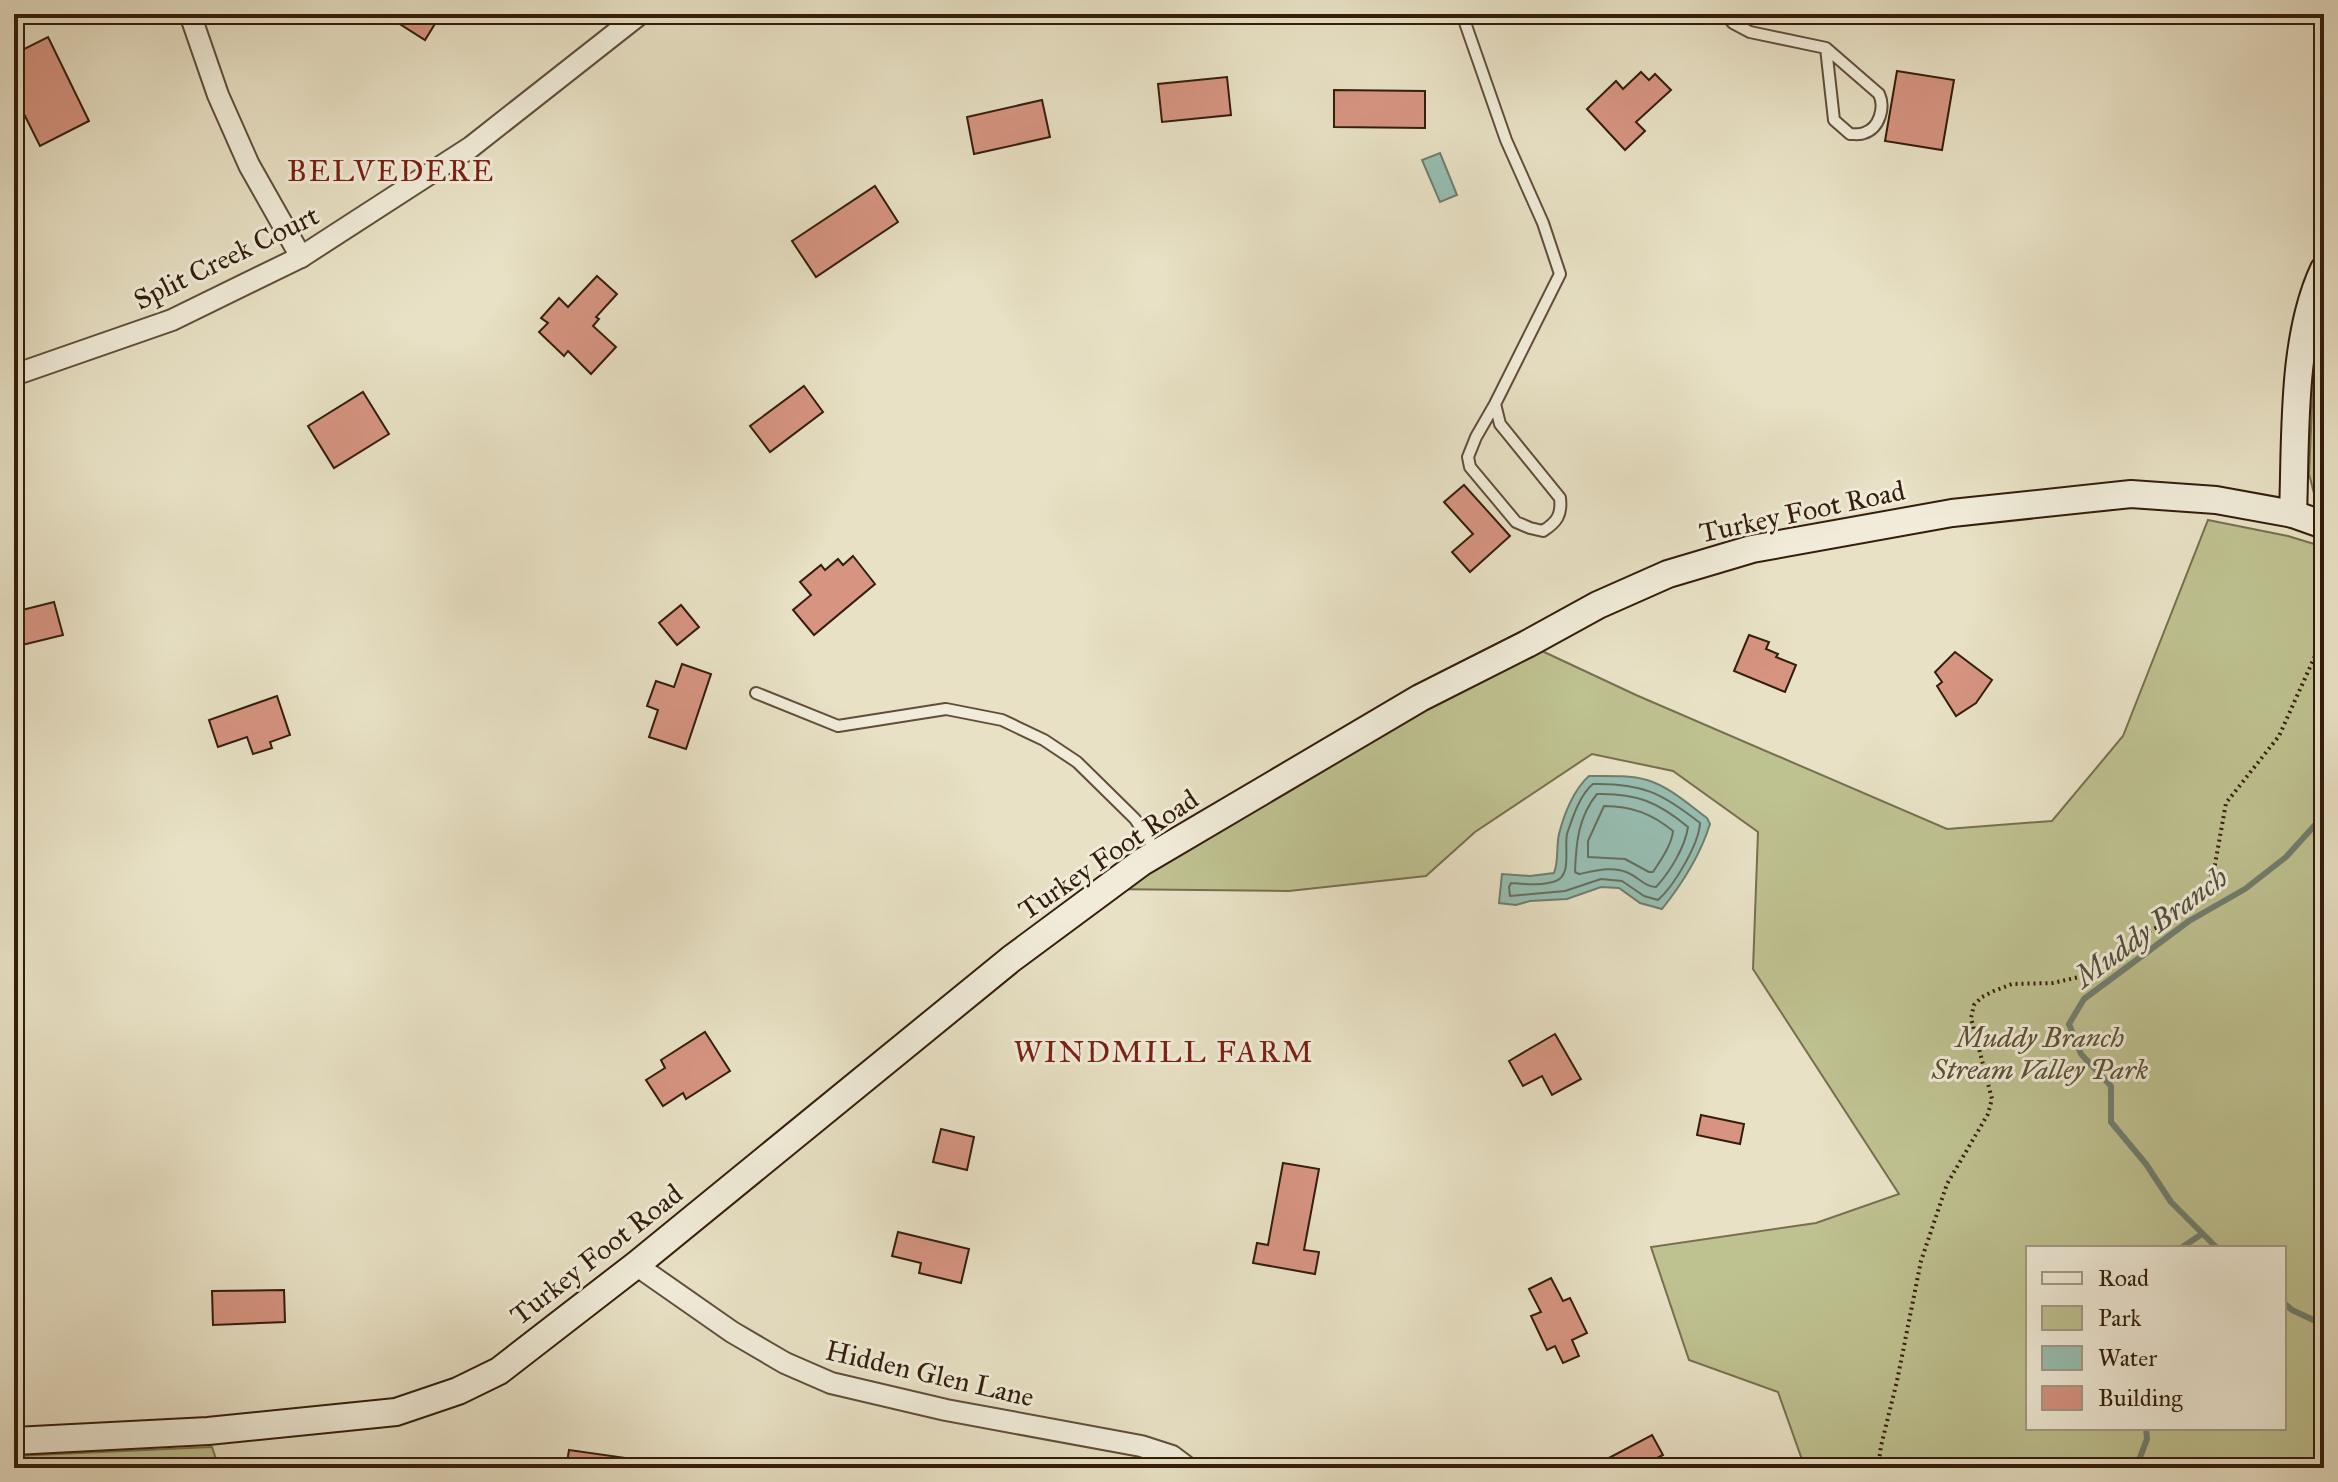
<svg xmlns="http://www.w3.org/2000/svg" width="2338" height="1482" font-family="'IM FELL Great Primer',serif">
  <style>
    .green { fill: #bec190; stroke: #786f4e; stroke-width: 2; fill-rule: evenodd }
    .water { fill: #97beb2; stroke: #6f7e6f; stroke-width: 2 }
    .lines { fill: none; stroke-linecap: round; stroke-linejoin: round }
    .shore { stroke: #656e5e; stroke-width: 2 }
    .stream { stroke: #6f7e6f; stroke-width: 6 }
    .building { fill: #d69481; stroke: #331d0b; stroke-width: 2 }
    .lane-casing { stroke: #604e3a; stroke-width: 14 }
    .street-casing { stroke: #604e3a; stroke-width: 24 }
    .secondary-casing { stroke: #331d0b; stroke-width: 30 }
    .path { stroke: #331d0b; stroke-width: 4; stroke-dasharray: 2 4; stroke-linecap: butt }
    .lane { stroke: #f0ecd9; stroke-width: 10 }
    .street { stroke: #f0ecd9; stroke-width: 20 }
    .secondary { stroke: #f0ecd9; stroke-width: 26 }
    .labels { text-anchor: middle; stroke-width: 6; stroke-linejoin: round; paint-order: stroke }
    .street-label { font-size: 28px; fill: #331d0b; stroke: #f0ecd9 }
    .park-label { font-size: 28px; font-style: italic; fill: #5d4e33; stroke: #f0ecd9 }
    .neighbourhood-label { font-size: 30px; letter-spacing: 2px; fill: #7a1f14; stroke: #f0ecd9 }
    .water-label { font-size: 30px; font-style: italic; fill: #514d3d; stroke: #f0ecd9 }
  </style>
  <rect width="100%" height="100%" fill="#e8e1c5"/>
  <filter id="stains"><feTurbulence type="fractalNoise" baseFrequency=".0025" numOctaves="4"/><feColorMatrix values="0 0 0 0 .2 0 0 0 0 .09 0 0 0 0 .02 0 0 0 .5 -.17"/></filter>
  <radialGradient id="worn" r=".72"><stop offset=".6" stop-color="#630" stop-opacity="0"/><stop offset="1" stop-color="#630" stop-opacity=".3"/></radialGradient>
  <g class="green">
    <path d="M2324 325V508L2317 505 2309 474 2314 361Z"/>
    <path d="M2208 520 2288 536 2324 547V1468H1805L1778 1392 1689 1360 1651 1247 1816 1223 1899 1194 1753 969 1758 832 1673 771 1592 754 1475 832 1426 876 1289 891 1103 889 1527 644 1636 695 1947 829 2052 821 2123 736ZM2028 1248H2284V1428H2028Z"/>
    <path d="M212 1447 219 1468H14V1456Z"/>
  </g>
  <g class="water">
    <path d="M1440 153 1457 195 1440 202 1422 160Z"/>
    <path d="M1589 776C1608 776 1629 775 1647 780 1670 787 1688 804 1707 818L1710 824C1700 856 1682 884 1662 909L1640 903 1619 888 1601 887 1567 899 1530 901 1516 905 1499 903 1502 874 1530 876 1554 873C1559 860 1556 847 1559 834 1564 814 1574 789 1589 776Z"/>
  </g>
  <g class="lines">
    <g class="shore">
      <path d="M1593 784C1642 783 1662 793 1700 823 1699 844 1674 886 1658 900L1644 896 1622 881 1601 879 1565 891 1510 896 1509 887 1511 883C1525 884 1542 886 1556 881 1572 875 1564 847 1567 834 1572 819 1580 794 1593 784Z"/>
      <path d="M1597 794C1636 793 1658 802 1688 827 1685 847 1670 872 1656 887 1644 887 1638 876 1626 872 1612 866 1594 871 1579 874L1575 872C1576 844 1578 817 1597 794Z"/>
      <path d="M1604 806C1632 806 1652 814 1673 831 1672 844 1661 860 1653 872H1649L1625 859 1588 857V841Z"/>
    </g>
    <g class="stream">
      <path d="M2181 1248 2202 1234"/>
      <path d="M2217 1248 2171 1202 2146 1164 2111 1122V1086L2081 1054 2069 1024 2084 999 2189 921 2245 889 2286 857 2315 825 2324 811"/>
      <path d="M2284 1303 2292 1310 2324 1325"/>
      <path d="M2136 1468 2147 1439 2146 1428"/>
    </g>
  </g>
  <g class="building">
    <path d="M384 14H441L425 40Z"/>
    <path d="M48 37 89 121 40 146 14 94V54Z"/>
    <path d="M1897 71 1954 80 1942 150 1885 141Z"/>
    <path d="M1641 72 1649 80 1655 74 1671 90 1636 122 1645 131 1625 150 1587 109 1616 81 1623 89Z"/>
    <path d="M1227 77 1231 115 1162 122 1158 84Z"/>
    <path d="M1334 90 1425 91V128L1334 127Z"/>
    <path d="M1042 100 1050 137 974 154 967 117Z"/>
    <path d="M875 186 898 222 816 277 792 241Z"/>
    <path d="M597 276 617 294 596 317 599 319 593 326 616 347 591 374 568 351 564 356 539 332 548 323 541 318 559 298 568 307Z"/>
    <path d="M804 386 823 412 770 452 750 426Z"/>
    <path d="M363 392 389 434 334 468 308 426Z"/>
    <path d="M1464 485 1510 536 1470 572 1452 552 1473 534 1444 502Z"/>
    <path d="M853 556 875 584 814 635 793 610 811 595 800 582 821 565 825 570 838 559 843 565Z"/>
    <path d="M54 602 63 635 14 647V612Z"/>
    <path d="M681 605 699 627 677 645 659 623Z"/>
    <path d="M1749 635 1769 642 1766 649 1778 654 1776 657 1796 665 1785 692 1734 671Z"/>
    <path d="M1955 652 1992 680 1976 703 1956 716 1937 686 1942 682 1935 672Z"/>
    <path d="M682 664 711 674 686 749 649 737 658 710 647 706 656 681 674 687Z"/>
    <path d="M277 696 290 735 270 742 272 748 253 754 247 737 218 747 209 720Z"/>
    <path d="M705 1032 730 1071 686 1099 683 1093 663 1106 646 1080 665 1068 661 1060Z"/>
    <path d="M1555 1034 1581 1079 1552 1095 1542 1076 1523 1086 1509 1061Z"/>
    <path d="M1701 1115 1744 1124 1740 1144 1697 1135Z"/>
    <path d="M941 1129 974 1137 967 1170 933 1162Z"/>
    <path d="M1283 1163 1319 1169 1304 1250 1319 1252 1315 1274 1253 1263 1257 1243 1268 1245Z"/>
    <path d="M898 1232 969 1249 961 1283 919 1273 921 1263 892 1256Z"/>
    <path d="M1551 1278 1563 1301 1570 1298 1587 1333 1572 1340 1579 1356 1563 1363 1555 1346 1547 1350 1531 1316 1541 1312 1529 1289Z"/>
    <path d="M284 1290 285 1322 213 1325 212 1291Z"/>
    <path d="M1652 1435 1663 1455 1655 1459 1660 1468H1590Z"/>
    <path d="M569 1450 626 1458 625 1468H566Z"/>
  </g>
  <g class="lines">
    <g class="lane-casing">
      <g id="lane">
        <path d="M1462 14 1506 140 1543 223 1560 274 1495 404 1476 437 1468 457 1470 467 1516 522 1530 528 1543 531C1557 522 1562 515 1560 498L1500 424 1495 404"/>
        <path d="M1725 14 1733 23 1750 32 1826 48 1879 94C1885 107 1880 128 1864 133 1860 135 1855 134 1850 134L1834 120 1826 48"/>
        <path d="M756 693 838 726 946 709 1002 720 1044 740 1077 762 1135 819 1156 851"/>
      </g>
    </g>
    <g class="street-casing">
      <g id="street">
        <path d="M190 14 218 95 249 165 301 257"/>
        <path d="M14 375 172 320 301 257 471 147 640 14"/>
        <path d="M636 1265 732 1332 785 1363 831 1383 946 1410 1141 1446 1172 1456 1188 1468"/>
      </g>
    </g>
    <g class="secondary-casing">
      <g id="secondary">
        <path d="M2293 514C2296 438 2291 339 2324 269"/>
        <path d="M14 1441 208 1431 396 1412 458 1391 499 1371 636 1265 1011 959 1142 862 1420 698 1527 644 1598 605 1668 574 1752 549 1952 513 2131 494 2216 500 2293 514 2324 525"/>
      </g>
    </g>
    <g class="path">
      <path d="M2324 423V450"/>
      <path d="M1878 1468 1881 1446 1897 1381 1921 1261 1947 1184 1988 1114 1992 1099 1971 1018 1974 1005 1982 997 1994 991 2012 984 2053 983 2079 977 2114 964 2143 934 2170 921 2204 888 2214 870 2226 803 2279 736 2315 656 2324 616"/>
    </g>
    <use href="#lane" class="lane"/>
    <use href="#street" class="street"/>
    <use href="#secondary" class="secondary"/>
  </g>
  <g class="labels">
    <g class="street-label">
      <text transform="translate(226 257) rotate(-26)" y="10">Split Creek Court</text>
      <text transform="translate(1802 511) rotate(-12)" y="10">Turkey Foot Road</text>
      <text transform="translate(1108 854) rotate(-34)" y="10">Turkey Foot Road</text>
      <text transform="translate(596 1254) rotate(-38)" y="10">Turkey Foot Road</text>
      <text transform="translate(930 1373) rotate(13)" y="10">Hidden Glen Lane</text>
    </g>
    <g class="park-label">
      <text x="2040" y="1047">Muddy Branch<tspan x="2040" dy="32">Stream Valley Park</tspan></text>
    </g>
    <g class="neighbourhood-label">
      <text x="391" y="181">BELVEDERE</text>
      <text x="1164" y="1062">WINDMILL FARM</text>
    </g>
    <g class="water-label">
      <text transform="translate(2151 927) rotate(-36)" y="10">Muddy Branch</text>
    </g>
  </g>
  <rect width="2338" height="1482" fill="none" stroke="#e8e1c5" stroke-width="48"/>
  <rect x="16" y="16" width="2306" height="1450" fill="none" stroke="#331d0b" stroke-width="4"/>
  <rect x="24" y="24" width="2290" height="1434" fill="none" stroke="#331d0b" stroke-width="2"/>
  <rect x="2026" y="1246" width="260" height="184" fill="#f0ecd9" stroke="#a49987" stroke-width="2"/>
  <rect x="2042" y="1272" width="40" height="12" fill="#f0ecd9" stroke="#a49987" stroke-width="2"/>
  <text x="2098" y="1286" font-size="24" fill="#331d0b">Road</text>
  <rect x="2042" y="1306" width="40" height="24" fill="#bec190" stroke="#a49987" stroke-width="2"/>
  <text x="2098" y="1326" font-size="24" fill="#331d0b">Park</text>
  <rect x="2042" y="1346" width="40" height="24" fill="#97beb2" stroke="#a49987" stroke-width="2"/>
  <text x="2098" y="1366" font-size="24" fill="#331d0b">Water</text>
  <rect x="2042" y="1386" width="40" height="24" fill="#d69481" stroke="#a49987" stroke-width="2"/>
  <text x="2098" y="1406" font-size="24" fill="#331d0b">Building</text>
  <rect width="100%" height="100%" filter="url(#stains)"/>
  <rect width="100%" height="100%" fill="url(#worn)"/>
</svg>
